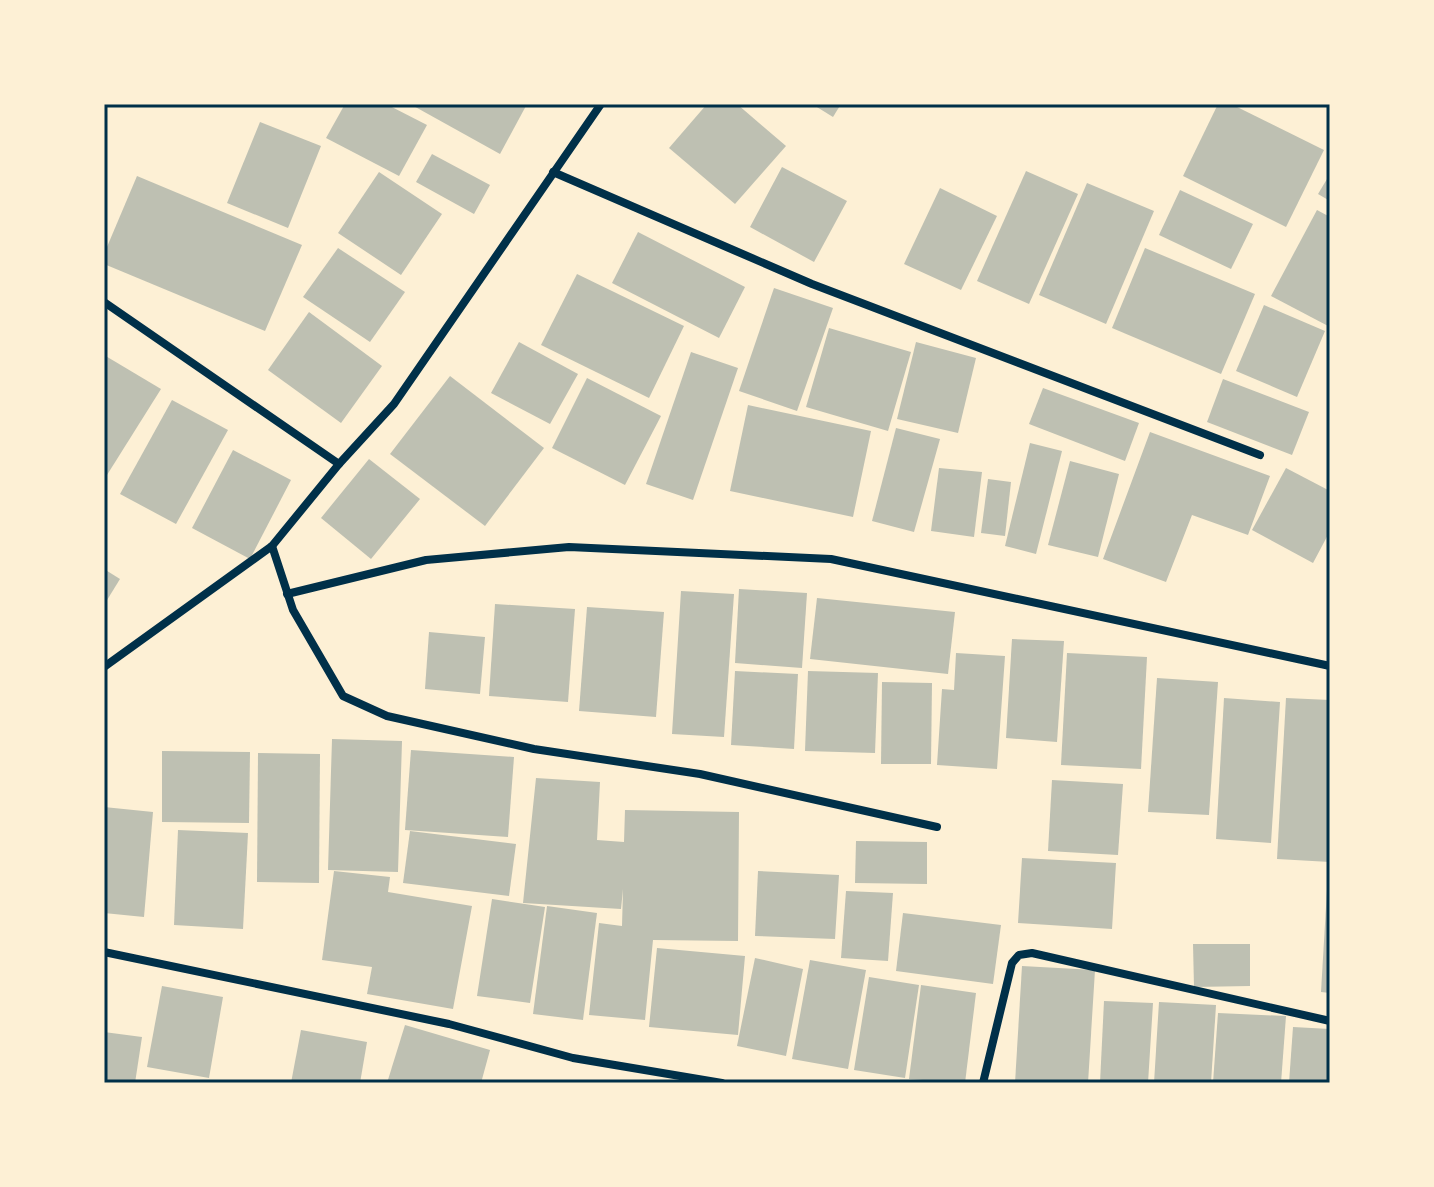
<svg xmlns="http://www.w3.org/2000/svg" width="1434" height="1187" font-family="Figtree,sans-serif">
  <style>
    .building { fill: #bec0b2 }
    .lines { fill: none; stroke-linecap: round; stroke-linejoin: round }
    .minor { stroke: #003049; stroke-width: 8 }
    .neatline { fill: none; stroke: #003049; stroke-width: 3 }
  </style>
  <rect width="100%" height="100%" fill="#fdf0d5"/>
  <g class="building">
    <path d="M345 104H386L427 125 399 176 326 138Z"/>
    <path d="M410 104H527L500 154Z"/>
    <path d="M707 104H737L786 146 735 204 669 148Z"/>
    <path d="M812 104H841L833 117Z"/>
    <path d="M1218 104H1231L1324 150 1286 227 1183 176Z"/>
    <path d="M260 122 321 146 288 228 227 203Z"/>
    <path d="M432 154 490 185 474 214 416 182Z"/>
    <path d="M782 167 847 201 814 262 750 227Z"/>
    <path d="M1026 171 1078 194 1029 304 977 281Z"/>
    <path d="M379 172 442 214 401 275 338 233Z"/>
    <path d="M1330 174V201L1318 194Z"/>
    <path d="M137 176 302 245 265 331 104 264V254Z"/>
    <path d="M1087 183 1154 211 1106 324 1039 295Z"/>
    <path d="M940 188 997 216 961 290 904 264Z"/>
    <path d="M1180 190 1253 224 1231 269 1159 235Z"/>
    <path d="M1317 210 1330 217V327L1271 296Z"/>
    <path d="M638 232 745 287 719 338 612 283Z"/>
    <path d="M338 248 405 292 370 342 303 297Z"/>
    <path d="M1145 248 1255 294 1221 374 1112 328Z"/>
    <path d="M577 274 684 326 649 398 541 345Z"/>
    <path d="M774 288 833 308 797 411 739 391Z"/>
    <path d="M1264 305 1325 331 1297 397 1236 371Z"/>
    <path d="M309 312 382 366 341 423 268 370Z"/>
    <path d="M829 328 911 352 888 431 806 407Z"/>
    <path d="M519 342 578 374 550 424 491 393Z"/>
    <path d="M916 342 976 358 958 433 897 419Z"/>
    <path d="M691 352 738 368 693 500 646 484Z"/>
    <path d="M104 355 161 389 107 475 104 473Z"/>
    <path d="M450 376 544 448 485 526 390 454Z"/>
    <path d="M587 378 661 416 625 485 552 448Z"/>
    <path d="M1223 379 1309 412 1292 455 1207 422Z"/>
    <path d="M1043 388 1139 423 1125 461 1029 424Z"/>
    <path d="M172 400 228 430 176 524 120 494Z"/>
    <path d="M748 405 871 431 853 517 730 491Z"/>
    <path d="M896 428 940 439 914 532 872 521Z"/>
    <path d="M1150 432 1270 476 1248 535 1192 515 1166 582 1103 559Z"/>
    <path d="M1030 443 1062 451 1036 554 1005 546Z"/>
    <path d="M233 450 291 480 250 559 192 528Z"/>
    <path d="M369 459 420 499 371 559 321 518Z"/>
    <path d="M1070 461 1119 474 1098 557 1048 545Z"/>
    <path d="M939 468 982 472 974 537 931 531Z"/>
    <path d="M1286 468 1330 491V531L1313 563 1252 530Z"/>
    <path d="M988 479 1011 482 1005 536 981 533Z"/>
    <path d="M104 569 120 579 104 605Z"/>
    <path d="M739 589 807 593 802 668 735 663Z"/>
    <path d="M681 591 734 594 724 737 672 734Z"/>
    <path d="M817 598 955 612 948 674 810 659Z"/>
    <path d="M495 604 575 609 568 702 489 696Z"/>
    <path d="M587 607 664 612 656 717 579 711Z"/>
    <path d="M429 632 485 637 480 694 425 689Z"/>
    <path d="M1012 639 1064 641 1057 742 1006 738Z"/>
    <path d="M956 653 1005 656 997 769 937 765 942 689 954 690Z"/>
    <path d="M1067 653 1147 657 1141 769 1061 765Z"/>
    <path d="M735 671 798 674 794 749 731 745Z"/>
    <path d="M808 671 878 673 875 753 805 751Z"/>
    <path d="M1157 678 1218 682 1209 815 1148 812Z"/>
    <path d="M882 682 932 683 931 764H881Z"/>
    <path d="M1224 698 1280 702 1271 843 1216 839Z"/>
    <path d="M1286 698 1330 700V862L1277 859Z"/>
    <path d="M332 739 402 741 398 872 328 870Z"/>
    <path d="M411 750 514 757 508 837 405 830Z"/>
    <path d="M162 751 250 752 249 823 162 822Z"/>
    <path d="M258 753 320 754 319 883 257 882Z"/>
    <path d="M536 778 600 782 597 840 624 842 625 810 739 812 738 941 653 940 645 1020 589 1015 599 923 622 926 623 889 621 909 523 903Z"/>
    <path d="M1052 780 1123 784 1118 855 1048 851Z"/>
    <path d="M104 807 153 812 144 917 104 913Z"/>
    <path d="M178 830 248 833 243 929 174 925Z"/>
    <path d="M410 831 516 844 509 896 403 883Z"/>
    <path d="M856 841 927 842V884L855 883Z"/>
    <path d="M1022 858 1116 863 1112 929 1018 923Z"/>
    <path d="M334 871 390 877 388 892 472 906 453 1009 367 994 372 967 322 960Z"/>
    <path d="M758 871 839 875 835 939 755 936Z"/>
    <path d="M1327 890H1330V993L1321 992Z"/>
    <path d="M846 891 893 893 888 961 841 958Z"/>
    <path d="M492 899 545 907 530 1003 477 996Z"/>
    <path d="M547 906 597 913 583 1020 533 1014Z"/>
    <path d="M903 913 1001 925 993 984 896 971Z"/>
    <path d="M1193 944H1250V986L1194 987Z"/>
    <path d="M657 948 745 956 738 1035 649 1027Z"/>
    <path d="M755 958 803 969 786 1056 737 1046Z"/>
    <path d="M810 960 866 970 848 1069 792 1059Z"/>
    <path d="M1022 966 1095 970 1088 1083H1015Z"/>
    <path d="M869 977 919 985 905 1078 854 1070Z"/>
    <path d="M921 985 976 993 965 1083 909 1079Z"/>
    <path d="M162 986 223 997 209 1078 147 1067Z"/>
    <path d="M1104 1001 1153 1003 1148 1083H1100Z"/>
    <path d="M1159 1002 1216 1005 1211 1083H1154Z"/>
    <path d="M1218 1013 1286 1016 1281 1083H1213Z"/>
    <path d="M405 1025 490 1050 481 1083H387Z"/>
    <path d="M1293 1027 1330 1029V1083H1289Z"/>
    <path d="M301 1030 367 1042 360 1083H291Z"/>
    <path d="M104 1032 142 1037 135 1083H104Z"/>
  </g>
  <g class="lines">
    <g class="minor">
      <path d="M553 172 812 284 1260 455"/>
      <path d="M104 302 339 464"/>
      <path d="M272 546 293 610 343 696 387 716 534 749 700 774 937 827"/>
      <path d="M287 594 426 560 569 547 831 559 1330 666"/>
      <path d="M104 667 272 546 339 464 394 404 601 104"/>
      <path d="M104 952 449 1024 573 1058 722 1083"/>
      <path d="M983 1083 1012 963 1019 955 1032 953 1330 1021"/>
    </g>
  </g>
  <rect width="1434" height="1187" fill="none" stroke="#fdf0d5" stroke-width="212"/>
  <rect x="106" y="106" width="1222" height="975" class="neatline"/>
</svg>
